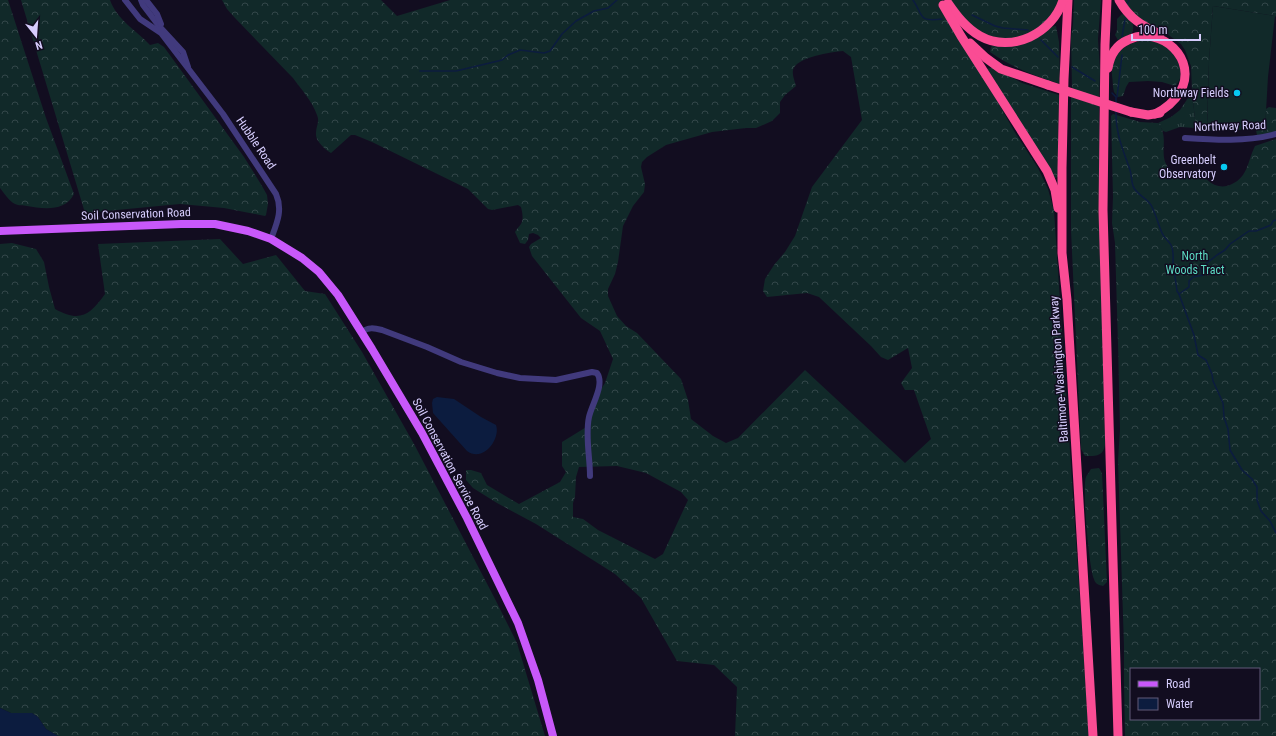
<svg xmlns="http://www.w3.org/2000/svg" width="1276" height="736" font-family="'Roboto Condensed',sans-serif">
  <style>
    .grass { fill: url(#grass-tufts) }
    .forest { fill: url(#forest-crowns); fill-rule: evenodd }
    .pitch { fill: #112929 }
    .water { fill: #0c1c3f }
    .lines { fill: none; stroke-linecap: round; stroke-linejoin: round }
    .stream { stroke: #0c1c3f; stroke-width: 1.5 }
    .minor { stroke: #413a7d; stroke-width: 6 }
    .major { stroke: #c858fa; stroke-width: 8 }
    .highway { stroke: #fa4c94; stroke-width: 9 }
    .highway-bridge { stroke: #fa4c94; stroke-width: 9 }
    .poi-dot { fill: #07c9f0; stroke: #120d20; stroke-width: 1.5 }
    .labels { text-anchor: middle; stroke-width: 3; stroke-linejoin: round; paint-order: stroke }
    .poi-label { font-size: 12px; fill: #d6cdfd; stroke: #120d20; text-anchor: end }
    .street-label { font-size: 12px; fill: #d6cdfd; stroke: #120d20 }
    .park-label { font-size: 12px; fill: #5cdbc3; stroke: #120d20 }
  </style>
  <defs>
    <pattern id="grass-tufts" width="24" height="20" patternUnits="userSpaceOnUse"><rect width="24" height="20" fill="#112929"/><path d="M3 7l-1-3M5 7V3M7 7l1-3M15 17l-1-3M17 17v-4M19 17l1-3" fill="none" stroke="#334749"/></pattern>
    <pattern id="forest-crowns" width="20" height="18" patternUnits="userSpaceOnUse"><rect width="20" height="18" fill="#112929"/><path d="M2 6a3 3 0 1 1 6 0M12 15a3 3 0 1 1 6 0" fill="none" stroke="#334749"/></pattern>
  </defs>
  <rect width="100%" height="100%" fill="#120d20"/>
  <path class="grass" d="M1192 92 1196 128 1180 127 1166 132 1163 131 1158 123 1171 117 1180 110Z"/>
  <g class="forest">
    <path d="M0 0H8L46 118 74 194C65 212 43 209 27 206 23 205 19 206 15 204 9 201 4 193 0 188Z"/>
    <path d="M21 0H110C117 20 136 30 150 45L158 43 164 47 244 157 262 186 267 195 268 204 266 215 265 216 224 208 180 204 85 213Z"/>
    <path d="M222 0H381L397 16 450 0H941L1014 131 1038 168 1048 189 1054 211 1089 736H735L737 687 714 665 677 661 641 598 615 574 536 524 497 503 473 488 466 480V470H471L481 473 487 485 519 504 560 482 566 472 562 466V442L588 426 595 398 605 383 613 359 600 331 581 318 532 256 529 247 531 244 541 238 538 235 533 233 529 234 528 240 525 244 520 243 515 232C517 228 519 227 521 224 524 219 522 211 521 207L518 205 492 210 488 209 468 189 372 142 355 135H351L331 153C325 149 315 141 316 133 316 126 320 122 317 115 312 101 301 89 293 78L235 18 227 9ZM843 51 851 57 862 120 812 187 795 236 785 252 774 265 765 279 763 291 767 297 807 293 819 297 871 346 881 357 888 360 908 348 912 368 901 383 905 390H914L931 439 905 463 805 370 738 438 726 443 713 436 691 419 688 400 681 379 637 333 626 326 617 316 608 296V289L615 274 618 262 623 226 633 206 644 192 645 184 641 167 642 162 647 157 666 145 712 132 746 128H756L772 121 780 113V102L785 95 796 86C795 82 792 75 793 70 796 57 832 52 843 51ZM617 466 646 473 681 492 688 500 663 554 655 559 598 530 583 519 573 517V503L575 497 576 477 579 467Z"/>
    <path d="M947 0H1063L1045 28 1056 26 1059 42 1060 84C1035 76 1011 67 990 52L991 47 997 42 985 39Z"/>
    <path d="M1074 0H1101L1098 39 1100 71 1099 97 1072 89 1071 38 1073 24Z"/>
    <path d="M1123 0H1276V17L1275 16 1213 6 1209 61 1207 126 1201 128H1196L1192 92 1191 66 1185 50 1181 44 1170 36 1156 27 1139 19Z"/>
    <path d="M1122 14C1130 18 1137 25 1131 34L1118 40 1115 35 1117 30V19Z"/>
    <path d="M1143 40C1147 40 1152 39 1156 41 1171 46 1191 72 1175 86L1162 82 1148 81 1129 82 1126 87 1123 96 1118 97 1114 92 1113 87C1113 80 1111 72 1112 65 1114 50 1131 43 1143 40Z"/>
    <path d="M990 68H994L1022 83 1059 95 1058 177 1055 178 1053 176 986 69Z"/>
    <path d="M1071 97 1099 106 1105 445C1103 457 1095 456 1085 456L1081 449 1071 230Z"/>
    <path d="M1269 107 1276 108V132L1257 135 1256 130 1265 129 1266 109Z"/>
    <path d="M1113 114 1140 122 1158 123C1170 137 1158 154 1168 167 1175 176 1186 172 1196 174 1204 175 1208 182 1215 185 1220 187 1227 187 1232 184 1248 177 1248 160 1255 146L1276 139V736H1125L1124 681V646L1118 461 1120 429 1118 344 1115 243 1112 223 1113 197 1111 116ZM1131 669H1259V719H1131Z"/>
    <path d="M220 239 243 264 276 255 305 291 325 294 362 352 414 444 494 597 517 643 545 736H58L46 729 38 717 32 713H11L0 708V244L12 243 36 249 44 262 49 287 55 309C80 323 90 315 105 294L98 244Z"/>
    <path d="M1099 468 1102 473 1107 582 1103 586C1099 585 1095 584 1094 579 1089 569 1082 487 1086 477 1087 475 1089 472 1091 469Z"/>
  </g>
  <path class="pitch" d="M1213 6 1275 16 1268 77 1265 129 1207 131 1209 61Z"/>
  <g class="water">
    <path d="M437 397 454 399 481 417 496 425C501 439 483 463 467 451L433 413 432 403 433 399Z"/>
    <path d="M0 708 11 713H32L38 717 46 729 58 736H0Z"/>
  </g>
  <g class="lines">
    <g class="stream">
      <path d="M913 0C924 16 917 22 942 19"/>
      <path d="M1127 4 1129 0"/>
      <path d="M972 15 995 26 1003 28 1028 30"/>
      <path d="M1122 37 1125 19"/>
      <path d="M1041 40 1058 57"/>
      <path d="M1072 67 1095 81"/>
      <path d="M420 71H456L498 61 502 60 508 55 520 50 544 53 550 51 562 34 576 21 594 11 608 8 617 0"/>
      <path d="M1112 93 1116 97V103"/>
      <path d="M1117 97 1122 55"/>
      <path d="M1116 111C1115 132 1123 150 1130 170 1132 176 1131 183 1134 188 1138 195 1146 198 1151 205 1156 214 1158 224 1162 233 1164 238 1169 241 1171 245 1174 251 1173 257 1173 263 1174 272 1176 282 1177 291L1179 294 1194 335 1198 355 1206 360 1212 374 1213 381 1223 403 1224 417 1228 429 1230 450 1242 470 1252 479 1257 487V500L1261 511 1270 521 1276 533"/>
      <path d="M1179 294 1189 287V281L1193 277 1203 275 1201 269 1202 267 1217 255 1225 250 1230 244 1249 231H1256L1271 225 1273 221 1276 220"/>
    </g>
    <g class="minor">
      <path d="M125 0 140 19 161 33 223 114 276 194C283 210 277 223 271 239"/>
      <path d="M141 0 143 5 159 26 183 52 188 67"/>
      <path d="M146 0 157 14 161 24"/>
      <path d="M1185 138C1215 140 1247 142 1276 134"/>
      <path d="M362 332C368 327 374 328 382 330L427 347 461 362 497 373 520 378 556 380 592 372 597 373C605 384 592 404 589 417 585 435 590 457 590 476"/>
    </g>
    <path class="major" d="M0 231 181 224H215L248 231 271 239 302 258 319 272 338 295 372 349 422 433 467 518 518 623 538 680 553 736"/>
    <g class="highway">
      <path d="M1068 0 1064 79 1062 168V253L1067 300 1093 736"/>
      <path d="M1107 0 1105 45 1103 210 1118 736"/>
      <path d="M1119 0C1129 18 1142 26 1160 34"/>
      <path d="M948 3C957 16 966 28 980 36 1012 54 1053 33 1063 0"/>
      <path d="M943 5 961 36 1047 171 1055 190 1058 208"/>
      <path d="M970 43 986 58 1001 69 1048 85"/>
      <path d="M1108 68C1110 56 1116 45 1128 40 1161 24 1199 60 1180 92 1174 102 1165 109 1155 114"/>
      <path d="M1131 112 1148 115 1160 113"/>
    </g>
    <path class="highway-bridge" d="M1048 85 1131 112"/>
  </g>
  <g class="poi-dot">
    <circle cx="1237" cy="93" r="4"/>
    <circle cx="1224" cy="167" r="4"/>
  </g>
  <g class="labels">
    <g class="poi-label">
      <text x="1229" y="97">Northway Fields</text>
      <text x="1216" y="164">Greenbelt<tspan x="1216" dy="14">Observatory</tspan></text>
    </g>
    <g class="street-label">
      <text transform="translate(1230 126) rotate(-2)" y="4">Northway Road</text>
      <text transform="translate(256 143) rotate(56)" y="4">Hubble Road</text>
      <text transform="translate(136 214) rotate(-2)" y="4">Soil Conservation Road</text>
      <text transform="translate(1059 369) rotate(-94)" y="4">Baltimore-Washington Parkway</text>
      <text transform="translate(450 464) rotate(62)" y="4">Soil Conservation Service Road</text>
    </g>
    <g class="park-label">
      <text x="1195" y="260">North<tspan x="1195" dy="14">Woods Tract</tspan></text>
    </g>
  </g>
  <rect x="1130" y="668" width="130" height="52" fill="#120d20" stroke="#605a78"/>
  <rect x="1138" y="681" width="20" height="6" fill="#c858fa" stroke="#605a78"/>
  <text x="1166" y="688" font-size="12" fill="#d6cdfd">Road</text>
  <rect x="1138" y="698" width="20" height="12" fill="#0c1c3f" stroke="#605a78"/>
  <text x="1166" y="708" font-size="12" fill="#d6cdfd">Water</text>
  <g transform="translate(36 36) rotate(163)" stroke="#120d20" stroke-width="3" paint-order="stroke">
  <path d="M0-3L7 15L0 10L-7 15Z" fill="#d6cdfd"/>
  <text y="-6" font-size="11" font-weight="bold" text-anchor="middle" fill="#d6cdfd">N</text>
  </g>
  <path d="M1132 34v6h68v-6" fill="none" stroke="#d6cdfd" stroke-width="2"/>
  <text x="1138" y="34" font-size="12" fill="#d6cdfd" stroke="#120d20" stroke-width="3" paint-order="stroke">100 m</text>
</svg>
